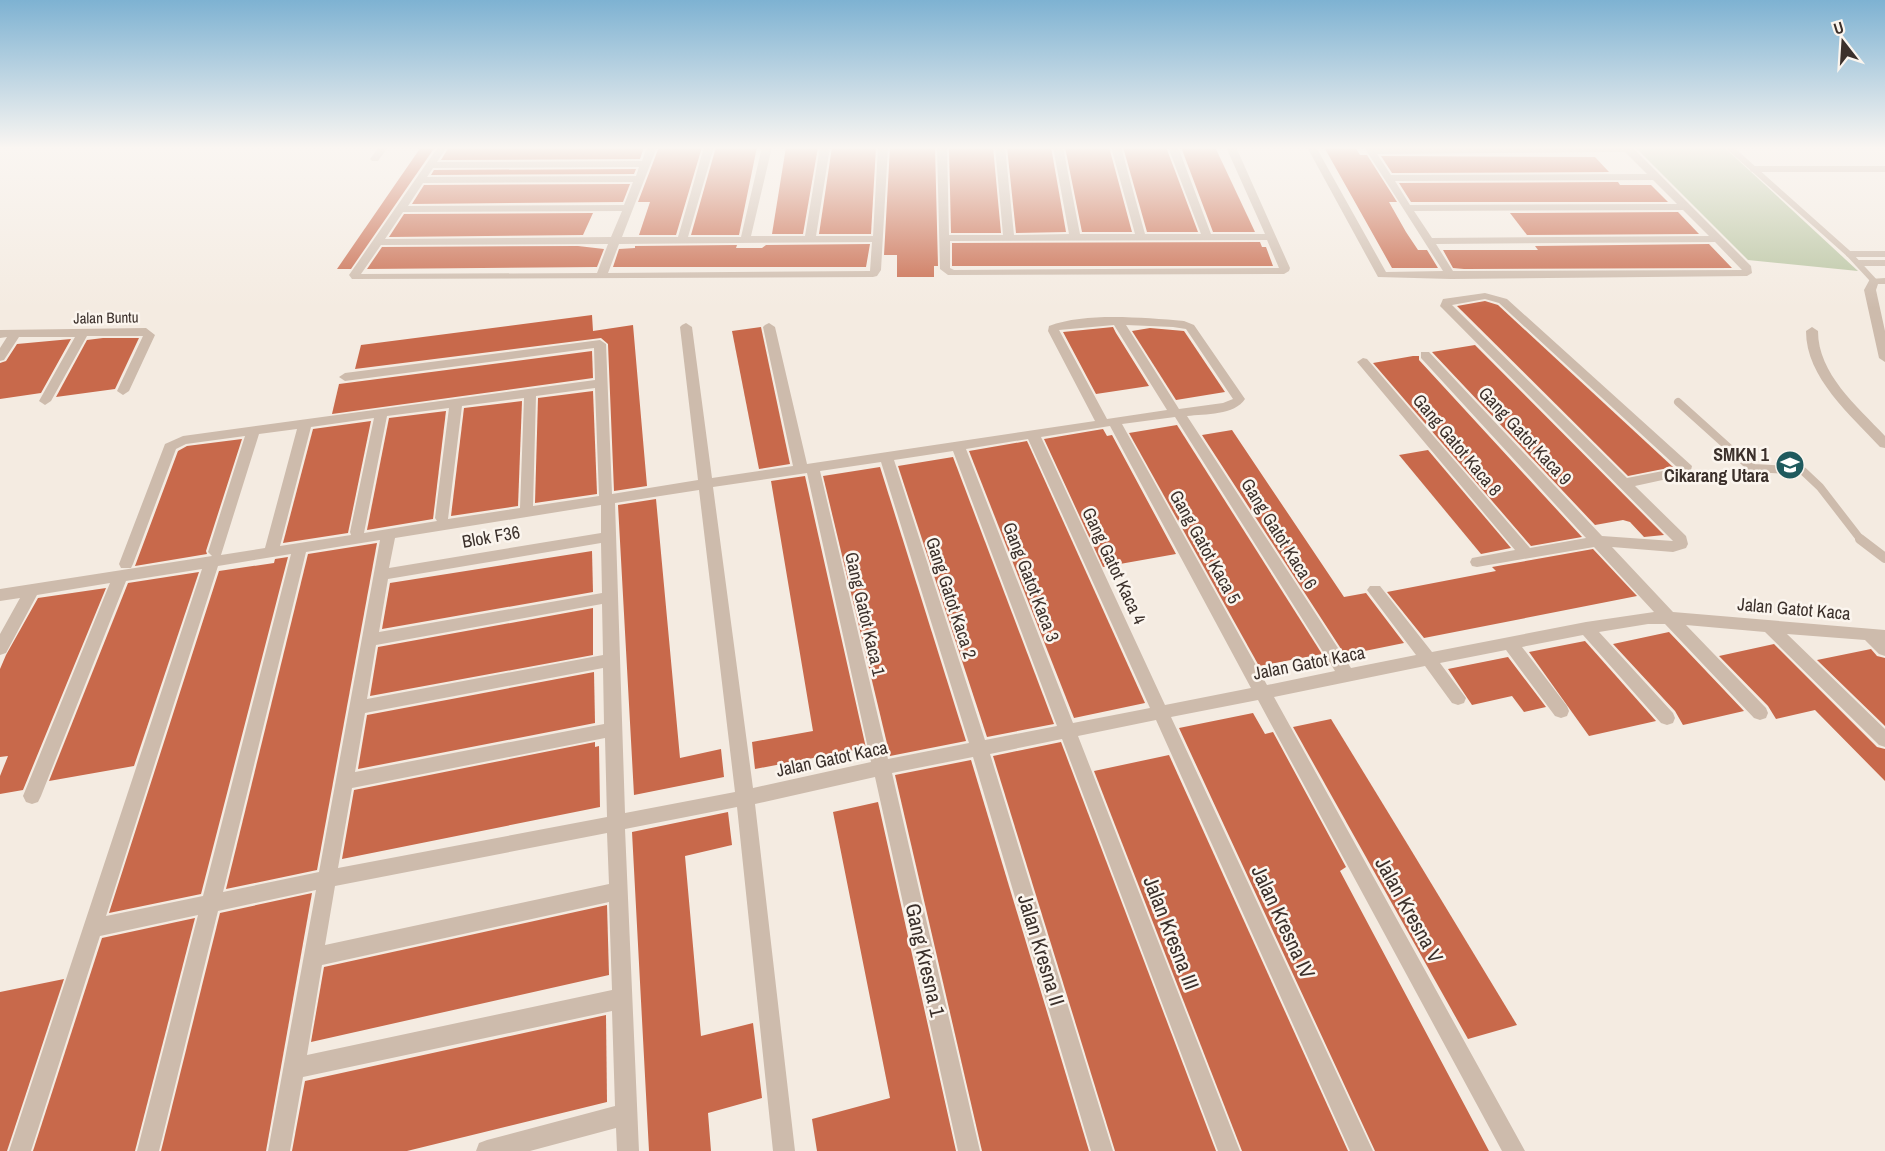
<svg xmlns="http://www.w3.org/2000/svg" width="1885" height="1151" font-family="'Archivo Narrow',sans-serif">
  <style>
    .green { fill: #b8c4a0 }
    .building { fill: #c8694b }
    .lines { fill: none; stroke-linecap: round; stroke-linejoin: round }
    .lane-far2 { stroke: #cdbbac; stroke-width: 6 }
    .lane-far1 { stroke: #cdbbac; stroke-width: 8 }
    .lane { stroke: #cdbbac; stroke-width: 10 }
    .street { fill: #cdbbac; fill-rule: evenodd }
    .labels { text-anchor: middle; stroke-width: 5; stroke-linejoin: round; paint-order: stroke }
    .far-street-label { font-size: 15px; fill: #3b302b; stroke: #fbf5ee }
    .street-label { font-size: 18px; fill: #3b302b; stroke: #fbf5ee }
    .poi-label { font-size: 18px; font-weight: bold; fill: #3b302b; stroke: #fbf5ee; text-anchor: end }
    .near-street-label { font-size: 21px; fill: #3b302b; stroke: #fbf5ee }
  </style>
  <rect width="100%" height="100%" fill="#f4ebe1"/>
  <path class="green" d="M1635 147H1724L1858 271 1748 260Z"/>
  <g class="building">
    <path d="M421 147H435L351 269H337Z"/>
    <path d="M449 147H644L640 159 441 160Z"/>
    <path d="M659 147H702L676 235H639L650 202H638Z"/>
    <path d="M716 147H757L739 235H691Z"/>
    <path d="M786 147H818L803 234H772Z"/>
    <path d="M832 147H876L871 234H819Z"/>
    <path d="M890 147H935L938 266H934V277H897V255H884Z"/>
    <path d="M949 147H993L1001 233H951Z"/>
    <path d="M1007 147H1051L1066 232 1016 233Z"/>
    <path d="M1065 147H1109L1132 232H1082Z"/>
    <path d="M1123 147H1166L1198 232H1147Z"/>
    <path d="M1181 147H1215L1255 232H1213Z"/>
    <path d="M1324 147H1355L1360 155H1367L1397 202H1389L1406 232 1418 250H1427L1438 268H1392Z"/>
    <path d="M1381 156 1595 157 1609 172 1392 173Z"/>
    <path d="M636 169 634 174 431 175 434 170Z"/>
    <path d="M1618 182 1620 185H1651L1668 202H1411L1399 183Z"/>
    <path d="M630 184 623 202 412 204 424 185Z"/>
    <path d="M1678 212 1699 234 1527 235 1510 213Z"/>
    <path d="M593 213 583 235 389 237 404 214Z"/>
    <path d="M1260 242 1262 247H1266L1273 266H952V243Z"/>
    <path d="M870 244 866 267H613L619 249 635 248V246L737 245 736 248H762L766 245Z"/>
    <path d="M1709 244 1732 268 1464 269 1453 268 1443 250H1538L1535 246Z"/>
    <path d="M578 246 604 249 597 267 367 269 382 247Z"/>
    <path d="M1485 301 1498 305 1673 467 1628 476 1457 306Z"/>
    <path d="M592 315 593 331 633 325 647 486 614 491 608 344 601 338 355 369 361 345Z"/>
    <path d="M761 327 790 464 759 469 732 331Z"/>
    <path d="M1113 327 1116 333 1149 386 1096 394 1063 332Z"/>
    <path d="M1150 328 1184 331 1225 392 1176 400 1132 331Z"/>
    <path d="M103 338H139L115 389 56 397 87 340Z"/>
    <path d="M71 339 41 393 0 399V363L6 361 17 344Z"/>
    <path d="M1475 345 1664 535 1644 537 1630 522 1623 520 1595 525 1432 352Z"/>
    <path d="M592 351 593 378 332 414 339 384Z"/>
    <path d="M1413 356H1419V360L1582 537 1531 546 1373 363Z"/>
    <path d="M593 391 597 494 535 503 538 398Z"/>
    <path d="M522 401 518 506 451 516 464 408Z"/>
    <path d="M446 411 433 519 367 530 389 418Z"/>
    <path d="M371 421 348 533 283 543 313 429Z"/>
    <path d="M1177 425 1322 654 1259 666 1129 433Z"/>
    <path d="M1103 429 1107 436 1112 435 1176 554 1103 567 1044 439Z"/>
    <path d="M1232 430 1344 597 1366 593 1404 643 1345 655 1202 435Z"/>
    <path d="M242 439 206 551 207 554 135 566 178 451 187 446Z"/>
    <path d="M1027 441 1145 703 1074 718 969 451Z"/>
    <path d="M1428 450 1511 548 1481 554 1399 455Z"/>
    <path d="M953 457 1054 724 987 737 898 466Z"/>
    <path d="M880 467 966 741 890 756 823 476Z"/>
    <path d="M805 476 866 748 755 769 752 742 813 731 771 481Z"/>
    <path d="M656 499 680 758 721 749 724 777 634 795 618 505Z"/>
    <path d="M377 543 317 870 226 889 308 554Z"/>
    <path d="M1593 549 1637 596 1424 638 1387 592 1496 571 1492 567Z"/>
    <path d="M592 551 593 592 382 629 390 583Z"/>
    <path d="M288 557 201 894 109 913 219 571 274 563 275 559Z"/>
    <path d="M199 572 134 766 49 781 128 583Z"/>
    <path d="M106 588 23 790 0 794V776L8 756 0 757V669L6 655 38 598Z"/>
    <path d="M593 608V655L370 696 378 647Z"/>
    <path d="M1669 632 1744 711 1683 725 1675 711 1613 644Z"/>
    <path d="M1585 641 1656 721 1589 736 1529 652Z"/>
    <path d="M1774 644 1877 747 1885 749V781L1815 710 1776 719 1768 706 1719 656Z"/>
    <path d="M1871 649 1877 656 1885 658V726L1817 660Z"/>
    <path d="M1508 657 1546 707 1524 712 1512 696 1472 705 1448 669Z"/>
    <path d="M594 672 595 723 358 769 367 715Z"/>
    <path d="M1253 713 1265 734 1273 732 1346 867 1340 871 1489 1151H1375L1179 728Z"/>
    <path d="M1331 719 1408 845 1517 1025 1468 1039 1293 727Z"/>
    <path d="M595 742V747L599 746 600 807 342 859 354 790Z"/>
    <path d="M1061 742 1216 1151H1115L993 756Z"/>
    <path d="M1169 755 1348 1151H1242L1094 771Z"/>
    <path d="M971 760 1089 1151H982L895 775Z"/>
    <path d="M878 802 956 1151H817L812 1119 890 1098 833 812Z"/>
    <path d="M728 812 732 845 685 856 701 1036 753 1023 762 1098 708 1113 711 1151H649L632 832Z"/>
    <path d="M312 893 266 1151H161L220 913Z"/>
    <path d="M607 905 609 975 311 1042 324 967Z"/>
    <path d="M195 918 135 1151H33L102 938Z"/>
    <path d="M64 979 7 1151H0V992Z"/>
    <path d="M606 1015 607 1102 407 1151H292L305 1081Z"/>
  </g>
  <g class="lines">
    <g class="lane-far2">
      <path d="M1729 147 1849 254 1874 281"/>
      <path d="M1753 169H1885"/>
      <path d="M1849 254H1885"/>
      <path d="M1858 263H1885"/>
    </g>
    <path class="lane-far1" d="M1678 402 1748 465 1754 468 1803 471 1820 487 1861 540"/>
    <path class="lane" d="M1860 539 1885 558"/>
    <g class="street">
      <path d="M379 147H388L378 161H372L370 159Z"/>
      <path d="M438 147H447L437 162 642 161 647 147H657L622 237H678L704 147H714L688 237H741L762 147H772L751 236H805L820 147H830L816 236H873L878 147H888L881 270 877 276 873 277 352 279 349 275ZM639 167 636 176 427 177 433 168ZM633 182 624 205 408 206 423 183ZM622 211 611 237 385 239 403 212ZM872 242 870 271 608 273 619 244ZM608 244 597 273 361 274 381 245Z"/>
      <path d="M937 147H947L949 235H1003L995 147H1005L1014 235 1069 234 1053 147H1063L1080 234H1135L1111 147H1121L1145 234H1201L1168 147H1178L1211 234H1265L1226 147H1236L1290 268 1289 271 1284 274 948 275 940 269ZM1267 240 1279 268 954 270 950 268V241Z"/>
      <path d="M1307 147H1316L1386 272 1443 271 1364 147H1632L1751 266 1752 273 1747 276 1451 279 1378 277ZM1625 152 1647 174 1391 175 1377 154ZM1653 180 1677 204 1410 205 1395 181ZM1683 210 1709 236 1432 238 1414 211ZM1715 242 1742 270 1453 271 1436 244Z"/>
      <path d="M1885 278V284H1878L1876 290 1885 331V362L1879 358 1864 290 1870 279Z"/>
      <path d="M1485 293 1507 299 1692 466 1690 474 1635 486 1686 536 1688 544 1686 548 1673 552 1612 547 1673 612 1885 630V656L1879 654 1865 640 1787 634 1885 729V747L1879 745 1765 632 1686 625 1766 708 1768 713 1766 718 1760 720 1754 718 1665 624H1648L1599 632 1673 713 1675 718 1673 723 1667 725 1661 723 1583 635 1522 647 1567 706 1569 711 1567 716 1561 718 1555 716 1506 650 1440 663 1466 698 1464 703 1458 705 1452 703 1425 666 1274 697 1525 1151H1502L1258 700 1171 717 1373 1151H1350L1156 720 1078 736 1240 1151H1218L1062 739 990 754 1113 1151H1091L973 757 892 773 980 1151H958L875 777 755 804 795 1151H773L737 807 625 829 639 1151H617L616 1128 530 1151H476L479 1143 487 1140 615 1106 612 1011 303 1077 290 1151H268L316 890 218 911 159 1151H137L198 915 100 936 31 1151H9L202 569 126 581 41 796 38 802 32 804 26 802 23 796 110 583 37 595 6 653 0 655V634L20 598 0 601V589L212 556 208 552 245 436 186 444 176 449 133 564 131 568H121L119 564 165 444 183 436 595 380 594 348 345 381 339 377 345 373 600 340 606 344 612 494 698 480 680 327 682 325 686 323 692 327 712 478 793 466 763 327 765 325 769 323 775 327 807 464 1095 421 1048 331 1049 326C1087 312 1143 318 1184 321L1194 325 1245 399C1235 415 1205 414 1187 416L1351 668 1416 655 1370 594 1367 590 1370 586H1380L1432 652 1586 622 1654 612 1594 547 1477 567 1472 566 1470 562 1472 558 1515 550 1357 362 1363 358 1367 359 1530 548 1586 538 1421 358V352H1429L1602 536 1673 541 1440 306 1443 299ZM1485 299 1499 303 1678 468 1627 478 1452 305ZM1114 325 1167 410 1107 419 1059 330ZM1126 325 1173 327 1186 329 1233 399 1223 403 1179 409ZM595 388 599 496 533 506 536 396ZM524 398 520 508 448 519 462 406ZM449 408 435 518 437 521 364 533 387 416ZM1175 417 1335 671 1267 685 1122 424ZM374 418 350 532 351 535 280 546 311 427ZM1110 426 1251 688 1165 705 1041 437ZM297 429 265 548 221 555 259 434ZM1028 439 1150 708 1073 723 966 449ZM953 451 1057 726 985 740 894 460ZM881 462 969 743 888 759 820 471ZM807 473 871 762 753 788 713 487ZM699 490 735 792 625 813 615 503ZM601 505V533L389 568 395 538ZM380 540 319 872 223 892 306 552ZM601 543 602 593 379 632 388 579ZM291 554 203 896 106 916 218 566ZM602 604 603 655 367 699 376 645ZM603 668 604 724 355 772 365 713ZM605 738 607 817 338 868 352 788ZM607 833 609 884 325 945 335 886ZM609 902 612 990 307 1055 322 965Z"/>
      <path d="M1812 327 1818 331C1818 374 1857 406 1885 436V448L1880 447C1851 415 1806 378 1806 331Z"/>
      <path d="M146 328 155 335 129 391 123 395 117 391 143 336H87L51 401 45 405 39 401 75 337H19L4 360 0 361V348L7 337 0 338V330Z"/>
    </g>
  </g>
  <linearGradient id="sky" x2="0" y2="1"><stop stop-color="#7eb2d2"/><stop offset="0.48" stop-color="#faf6f2"/><stop offset="1" stop-color="#faf6f2" stop-opacity="0"/></linearGradient>
  <rect width="1885" height="308" fill="url(#sky)"/>
  <defs>
    <g id="school-disc" transform="scale(1.5)"><circle r="9.5" fill="#1f5a5e" stroke="#fbf5ee"/><path d="M0-5L7-2L0 1L-7-2ZM-4 1L0 2.5L4 1V4Q0 6-4 4Z" fill="#fff"/></g>
  </defs>
  <g fill-rule="evenodd">
    <use href="#school-disc" x="1790" y="465"/>
  </g>
  <g class="labels">
    <g class="far-street-label">
      <text transform="translate(106 318) rotate(-1)" y="5">Jalan Buntu</text>
    </g>
    <g class="street-label">
      <text transform="translate(1525 436) rotate(47)" y="6">Gang Gatot Kaca 9</text>
      <text transform="translate(1457 445) rotate(50)" y="6">Gang Gatot Kaca 8</text>
      <text transform="translate(1279 534) rotate(58)" y="6">Gang Gatot Kaca 6</text>
      <text transform="translate(491 537) rotate(-10)" y="6">Blok F36</text>
      <text transform="translate(1205 547) rotate(61)" y="6">Gang Gatot Kaca 5</text>
      <text transform="translate(1114 566) rotate(65)" y="6">Gang Gatot Kaca 4</text>
      <text transform="translate(1031 582) rotate(69)" y="6">Gang Gatot Kaca 3</text>
      <text transform="translate(951 598) rotate(72)" y="6">Gang Gatot Kaca 2</text>
      <text transform="translate(1794 609) rotate(5)" y="6">Jalan Gatot Kaca</text>
      <text transform="translate(865 614) rotate(77)" y="6">Gang Gatot Kaca 1</text>
      <text transform="translate(1309 663) rotate(-11)" y="6">Jalan Gatot Kaca</text>
      <text transform="translate(832 759) rotate(-12)" y="6">Jalan Gatot Kaca</text>
    </g>
    <g class="poi-label">
      <text x="1769" y="461">SMKN 1<tspan x="1769" dy="21">Cikarang Utara</tspan></text>
    </g>
    <g class="near-street-label">
      <text transform="translate(1409 910) rotate(61)" y="7">Jalan Kresna V</text>
      <text transform="translate(1283 922) rotate(65)" y="7">Jalan Kresna IV</text>
      <text transform="translate(1171 933) rotate(69)" y="7">Jalan Kresna III</text>
      <text transform="translate(1041 950) rotate(73)" y="7">Jalan Kresna II</text>
      <text transform="translate(925 960) rotate(77)" y="7">Gang Kresna 1</text>
    </g>
  </g>
  <g transform="translate(1843 42) rotate(343)" stroke="#fbf5ee" stroke-width="4.5" paint-order="stroke">
  <path d="M0-4.5L10 22L0 15L-10 22Z" fill="#3b302b"/>
  <text y="-9" font-size="16" font-weight="bold" text-anchor="middle" fill="#3b302b">U</text>
  </g>
</svg>
